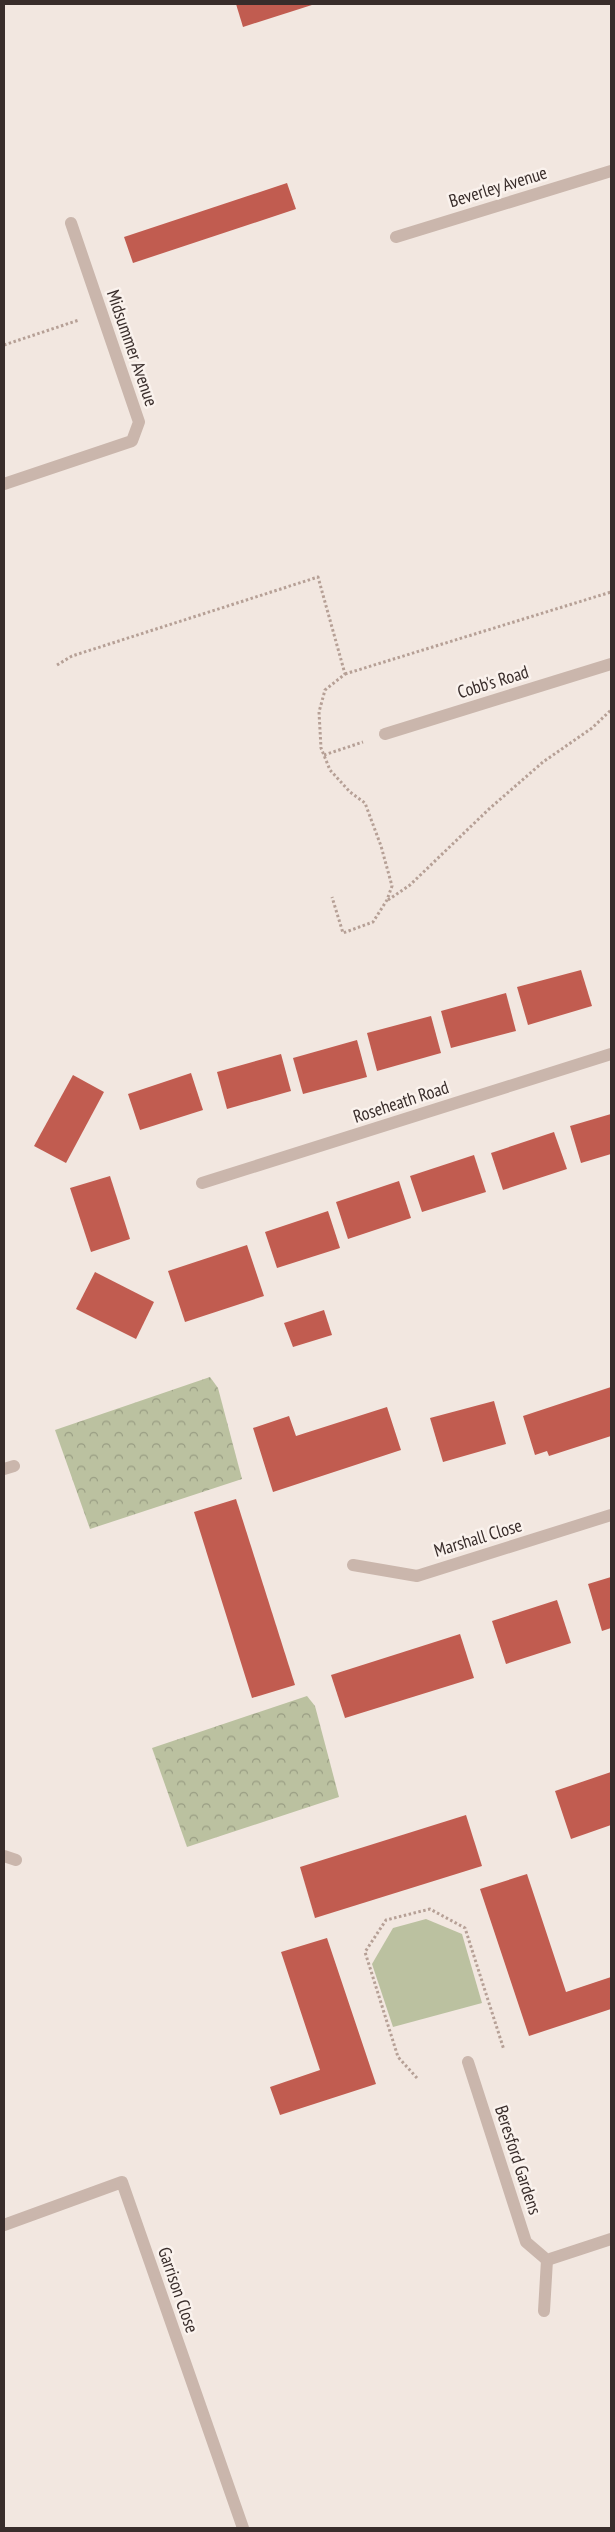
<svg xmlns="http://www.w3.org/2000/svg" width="615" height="2532" font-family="'PT Sans Narrow',sans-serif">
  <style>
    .grass { fill: #bbc1a0 }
    .forest { fill: url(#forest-crowns) }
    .building { fill: #c15c50 }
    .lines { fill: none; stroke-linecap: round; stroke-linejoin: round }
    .path { stroke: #b6a096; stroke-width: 3; stroke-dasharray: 2.5 2.5; stroke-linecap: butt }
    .minor { stroke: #cab6ac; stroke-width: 12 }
    .labels { text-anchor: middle; stroke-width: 5; stroke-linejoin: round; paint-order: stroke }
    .street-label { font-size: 18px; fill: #392d2b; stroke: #faf2ed }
  </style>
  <defs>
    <pattern id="forest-crowns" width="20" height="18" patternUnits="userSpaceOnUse" patternTransform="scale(1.25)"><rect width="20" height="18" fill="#bbc1a0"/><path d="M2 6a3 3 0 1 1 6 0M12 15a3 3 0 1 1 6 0" fill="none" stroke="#999d83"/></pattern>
  </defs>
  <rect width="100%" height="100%" fill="#f2e7e0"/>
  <path class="grass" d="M426 1919 462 1934 482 2003 393 2027 372 1964 393 1928Z"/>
  <g class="forest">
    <path d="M210 1377 218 1388 242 1479 90 1529 55 1430Z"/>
    <path d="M307 1696 315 1706 339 1797 187 1847 152 1748Z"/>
  </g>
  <g class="building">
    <path d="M236 4H315L243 27Z"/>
    <path d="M287 183 296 209 133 263 124 237Z"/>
    <path d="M581 970 592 1006 528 1025 517 987Z"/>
    <path d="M506 993 516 1031 451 1048 441 1011Z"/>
    <path d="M431 1016 441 1053 377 1071 367 1033Z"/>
    <path d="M357 1040 367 1077 303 1094 293 1058Z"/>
    <path d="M281 1054 291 1091 227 1109 217 1072Z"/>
    <path d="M191 1073 203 1110 140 1130 128 1094Z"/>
    <path d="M73 1075 104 1092 66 1163 34 1146Z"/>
    <path d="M611 1114V1154L581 1163 570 1126Z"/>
    <path d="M554 1132 567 1169 503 1190 491 1153Z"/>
    <path d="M474 1155 486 1192 422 1212 410 1176Z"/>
    <path d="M110 1176 130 1239 91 1252 70 1188Z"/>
    <path d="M399 1181 411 1218 348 1239 336 1202Z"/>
    <path d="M328 1211 340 1248 277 1268 265 1232Z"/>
    <path d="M247 1245 264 1296 185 1322 168 1271Z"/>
    <path d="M95 1272 154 1302 136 1339 76 1309Z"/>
    <path d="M324 1310 332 1335 293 1347 284 1323Z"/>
    <path d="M611 1387V1436L549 1456 547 1451 535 1455 523 1416Z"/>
    <path d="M494 1401 506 1444 443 1462 430 1418Z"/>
    <path d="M387 1407 401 1450 273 1492 253 1428 289 1416 296 1436Z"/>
    <path d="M236 1499 295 1685 252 1698 194 1512Z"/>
    <path d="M611 1577V1628L602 1631 588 1584Z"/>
    <path d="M557 1600 571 1643 506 1664 492 1621Z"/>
    <path d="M460 1634 474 1678 345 1718 331 1675Z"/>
    <path d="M611 1772V1825L571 1839 555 1791Z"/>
    <path d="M466 1815 482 1866 315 1918 300 1867Z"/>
    <path d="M527 1874 566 1992 611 1977V2009L529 2036 480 1889Z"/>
    <path d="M327 1938 376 2084 280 2115 270 2087 320 2070 281 1952Z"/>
  </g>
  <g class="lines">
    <g class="path">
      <path d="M4 345 79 320"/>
      <path d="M57 665 72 656 318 577 345 674 325 690 319 712 321 748 330 770 350 792 365 803 381 846 392 886 387 900 373 922 343 933 332 897"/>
      <path d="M345 674 611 592"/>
      <path d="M324 755 363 742"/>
      <path d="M388 900 410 885 489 809 543 762 592 728 611 710"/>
      <path d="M417 2078 398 2057 365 1952 386 1920 430 1909 465 1928 504 2050"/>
    </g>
    <g class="minor">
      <path d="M396 237 611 171"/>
      <path d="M4 484 132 441 139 422 71 223"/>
      <path d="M385 734 611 664"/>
      <path d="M202 1183 611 1054"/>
      <path d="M4 1469 14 1466"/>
      <path d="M353 1565 417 1576 611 1515"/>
      <path d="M4 1856 16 1860"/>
      <path d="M468 2062 526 2242 547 2260 611 2239"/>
      <path d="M4 2225 122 2182 243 2528"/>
      <path d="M544 2311 547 2260"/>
    </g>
  </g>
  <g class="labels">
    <g class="street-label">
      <text transform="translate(498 187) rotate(-17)" y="6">Beverley Avenue</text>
      <text transform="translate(132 348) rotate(71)" y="6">Midsummer Avenue</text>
      <text transform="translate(493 682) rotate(-17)" y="6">Cobb's Road</text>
      <text transform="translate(401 1102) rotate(-18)" y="6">Roseheath Road</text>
      <text transform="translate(478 1538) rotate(-17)" y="6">Marshall Close</text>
      <text transform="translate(518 2160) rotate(72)" y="6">Beresford Gardens</text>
      <text transform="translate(178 2290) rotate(71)" y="6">Garrison Close</text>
    </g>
  </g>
  <rect width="615" height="2532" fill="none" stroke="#392d2b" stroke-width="10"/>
</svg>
